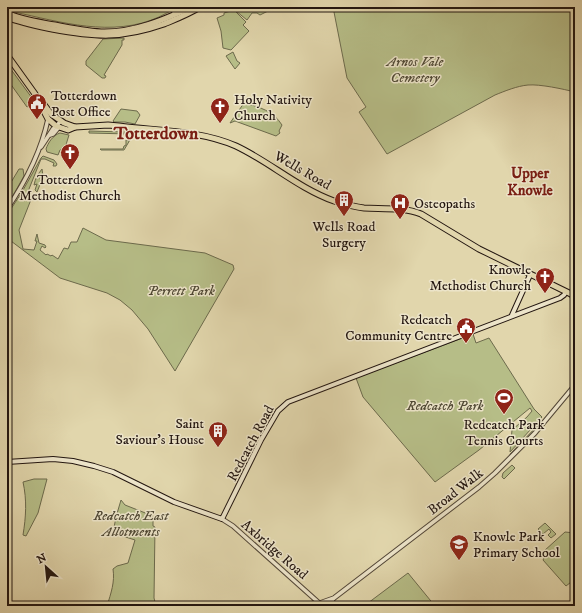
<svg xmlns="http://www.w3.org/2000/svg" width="582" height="613" font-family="'IM FELL DW Pica',serif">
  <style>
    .green { fill: #b6bd87; stroke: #6c6a4c }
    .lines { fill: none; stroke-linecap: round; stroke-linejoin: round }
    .tertiary-casing { stroke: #524637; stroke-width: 5.5 }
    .secondary-casing { stroke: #231610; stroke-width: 6 }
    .trunk-casing { stroke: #231610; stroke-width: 7 }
    .tertiary { stroke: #ece4c9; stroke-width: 3.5 }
    .secondary { stroke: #ece4c9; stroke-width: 4 }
    .trunk { stroke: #e1d6ac; stroke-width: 5 }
    .labels { text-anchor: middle; stroke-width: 3; stroke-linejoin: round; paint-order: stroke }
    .park-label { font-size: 14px; font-style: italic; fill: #4f4834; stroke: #ece4c9 }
    .poi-label { font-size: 14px; fill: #231610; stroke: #ece4c9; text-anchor: start }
    .street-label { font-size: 14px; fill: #231610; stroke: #ece4c9 }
    .neighbourhood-label { font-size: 15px; font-weight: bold; fill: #7a1f14; stroke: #ece4c9 }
    .district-label { font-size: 18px; font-weight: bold; fill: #7a1f14; stroke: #ece4c9 }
  </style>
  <rect width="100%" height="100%" fill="#e1d6ac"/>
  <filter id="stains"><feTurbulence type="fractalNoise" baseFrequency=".005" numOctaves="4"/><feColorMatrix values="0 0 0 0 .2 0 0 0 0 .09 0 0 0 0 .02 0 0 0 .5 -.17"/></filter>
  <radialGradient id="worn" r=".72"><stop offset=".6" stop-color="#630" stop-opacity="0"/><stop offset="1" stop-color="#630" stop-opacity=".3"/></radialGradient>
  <g class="green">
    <path d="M7 7H174C171 12 164 14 159 17 112 38 61 22 14 12L7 9Z"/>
    <path d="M231 7H276L260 15 257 13H252L247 20Z"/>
    <path d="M333 7H575V92C563 89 540 84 528 85 517 86 505 91 495 95L387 154 359 112 366 107 347 78Z"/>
    <path d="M234 10 246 22 243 25 249 31 231 50 223 48 221 31 217 18 224 15V13Z"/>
    <path d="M124 38V40H122V45L104 75 106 76 105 78H102L86 65V61L103 39Z"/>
    <path d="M233 52 237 61 240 63 235 69 226 56Z"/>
    <path d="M7 64 35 102 27 107 7 79Z"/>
    <path d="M244 103C260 107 273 111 282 125L279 131 280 133 276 136 235 121 230 123Z"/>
    <path d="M121 109 137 111 140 115 135 124 125 122H114L113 121Z"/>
    <path d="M89 131 124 132 134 133 124 150H101L100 149H123L124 146 126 145V140L129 141 130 134 89 133Z"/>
    <path d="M60 133 69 135 65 148 60 150 58 155 47 152 46 149C48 143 53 135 60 133Z"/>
    <path d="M43 156 54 160 57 164 56 166H53L54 163 45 159H41L27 194 32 197 19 230 23 249 34 250 37 241H35L37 234 39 243 45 245 46 247 45 248 42 246 40 250 46 255 47 254 51 256 52 255 58 259 64 248 68 249 71 242H77L83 228 106 240 205 253 233 265 234 269 175 371 148 329 132 310 120 300 107 293 60 278 7 238V215L22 192 41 158Z"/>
    <path d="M19 169H23L24 176 7 206V189Z"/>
    <path d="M42 169 43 176 40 178 41 182 37 192 35 190 37 184 34 185C35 179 38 174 42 169Z"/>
    <path d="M473 334 476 343 489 338 534 409 542 417 510 452 512 430 527 417 532 411 530 408 479 450 435 482 363 397 356 378Z"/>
    <path d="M543 420 544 421 511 456 510 454Z"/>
    <path d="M512 465 515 468 504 479 502 477 503 473Z"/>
    <path d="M34 479H47L38 513 26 536 23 535C26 517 27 500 23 482Z"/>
    <path d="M121 500 125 505 153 516V526L155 527 154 598 156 606H107C111 593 115 582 113 569L117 566 128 563 135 540 113 533 116 517Z"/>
    <path d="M545 523 556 534 551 538 548 535 551 532 549 529 543 534 538 529Z"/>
    <path d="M565 532 575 533V579L566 586 543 560 545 556 544 551Z"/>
    <path d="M408 573 435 606H364Z"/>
  </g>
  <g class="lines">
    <g class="tertiary-casing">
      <g id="tertiary">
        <path d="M174 12 178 7"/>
        <path d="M50 135 53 134 59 127"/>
        <path d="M41 147 53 129 61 121"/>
        <path d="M7 209C26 181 41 152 48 119"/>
        <path d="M222 519 233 526 318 602"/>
        <path d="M320 603 334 598 479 487 495 473 535 433 575 385"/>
        <path d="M310 605C315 601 319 602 324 606"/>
        <path d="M328 606 333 599"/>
      </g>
    </g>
    <g class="secondary-casing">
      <g id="secondary">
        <path d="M512 315 530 275"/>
        <path d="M7 462 53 459 73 461 94 466 113 472 174 502 222 519 261 440 278 411 288 402 560 298 564 295 566 292"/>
      </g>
    </g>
    <g class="trunk-casing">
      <g id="trunk">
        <path d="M7 13C21 20 39 22 55 25 70 28 85 31 101 32 134 33 163 20 192 7"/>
        <path d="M7 17C21 23 37 26 52 29 96 37 121 39 164 24 176 19 189 14 200 7"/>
        <path d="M7 55 35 94 48 119 56 126 68 130 75 127 108 125 119 126C158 131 199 130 236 146 270 162 298 188 334 201 344 204 354 207 364 208 382 209 404 207 421 214L479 249 571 294 575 298"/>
        <path d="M42 102 51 114 64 123 75 127"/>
      </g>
    </g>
    <use href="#tertiary" class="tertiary"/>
    <use href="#secondary" class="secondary"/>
    <use href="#trunk" class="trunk"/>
  </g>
  <defs>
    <g id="civic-pin" transform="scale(1)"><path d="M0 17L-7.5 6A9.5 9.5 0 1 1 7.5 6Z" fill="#8f2418" stroke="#ece4c9"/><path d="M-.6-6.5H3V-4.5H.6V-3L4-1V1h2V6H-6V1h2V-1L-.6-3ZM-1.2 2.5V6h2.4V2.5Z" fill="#fff"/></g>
    <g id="church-pin" transform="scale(1)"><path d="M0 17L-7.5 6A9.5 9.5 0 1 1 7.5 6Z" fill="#8f2418" stroke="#ece4c9"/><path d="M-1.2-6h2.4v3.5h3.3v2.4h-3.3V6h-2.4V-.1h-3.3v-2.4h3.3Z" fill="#fff"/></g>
    <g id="building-pin" transform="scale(1)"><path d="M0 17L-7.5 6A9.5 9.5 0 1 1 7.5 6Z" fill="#8f2418" stroke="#ece4c9"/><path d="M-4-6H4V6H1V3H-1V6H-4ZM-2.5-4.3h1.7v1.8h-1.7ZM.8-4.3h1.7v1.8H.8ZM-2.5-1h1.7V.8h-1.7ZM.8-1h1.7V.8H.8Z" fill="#fff"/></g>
    <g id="hospital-pin" transform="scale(1)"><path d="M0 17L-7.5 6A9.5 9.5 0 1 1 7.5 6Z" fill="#8f2418" stroke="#ece4c9"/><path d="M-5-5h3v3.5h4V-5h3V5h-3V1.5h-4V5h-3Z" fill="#fff"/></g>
    <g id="stadium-pin" transform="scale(1)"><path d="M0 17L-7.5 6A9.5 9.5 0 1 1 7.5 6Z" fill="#8f2418" stroke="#ece4c9"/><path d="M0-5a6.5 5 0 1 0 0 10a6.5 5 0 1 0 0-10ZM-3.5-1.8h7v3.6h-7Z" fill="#fff"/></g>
    <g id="school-pin" transform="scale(1)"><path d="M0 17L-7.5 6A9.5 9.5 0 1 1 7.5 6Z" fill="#8f2418" stroke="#ece4c9"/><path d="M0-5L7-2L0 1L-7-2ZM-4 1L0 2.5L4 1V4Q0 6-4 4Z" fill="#fff"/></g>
  </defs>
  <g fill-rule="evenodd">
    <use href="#civic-pin" x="37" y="103"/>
    <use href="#church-pin" x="220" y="107"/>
    <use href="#church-pin" x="70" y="153"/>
    <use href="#building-pin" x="344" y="200"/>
    <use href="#hospital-pin" x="400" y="203"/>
    <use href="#church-pin" x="545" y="277"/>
    <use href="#civic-pin" x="466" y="327"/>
    <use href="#stadium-pin" x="504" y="398"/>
    <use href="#building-pin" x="218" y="431"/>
    <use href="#school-pin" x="459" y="544"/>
  </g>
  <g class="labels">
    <g class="park-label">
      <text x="415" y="66">Arnos Vale<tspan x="415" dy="16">Cemetery</tspan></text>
      <text x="181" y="295">Perrett Park</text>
      <text x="445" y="410">Redcatch Park</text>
      <text x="131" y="520">Redcatch East<tspan x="131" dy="16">Allotments</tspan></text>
    </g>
    <g class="poi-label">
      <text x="51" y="100">Totterdown<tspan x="51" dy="16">Post Office</tspan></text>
      <text x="234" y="104">Holy Nativity<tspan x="234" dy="16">Church</tspan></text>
      <text x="70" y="184" text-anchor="middle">Totterdown<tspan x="70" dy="16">Methodist Church</tspan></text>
      <text x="414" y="208">Osteopaths</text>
      <text x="344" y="231" text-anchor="middle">Wells Road<tspan x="344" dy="16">Surgery</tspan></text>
      <text x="531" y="274" text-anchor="end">Knowle<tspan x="531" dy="16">Methodist Church</tspan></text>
      <text x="452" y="324" text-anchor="end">Redcatch<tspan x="452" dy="16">Community Centre</tspan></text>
      <text x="204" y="428" text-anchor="end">Saint<tspan x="204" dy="16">Saviour's House</tspan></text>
      <text x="504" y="429" text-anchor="middle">Redcatch Park<tspan x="504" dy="16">Tennis Courts</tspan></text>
      <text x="473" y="541">Knowle Park<tspan x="473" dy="16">Primary School</tspan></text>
    </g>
    <g class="street-label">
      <text transform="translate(303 170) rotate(30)" y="5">Wells Road</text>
      <text transform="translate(250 443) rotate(-62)" y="5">Redcatch Road</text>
      <text transform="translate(455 491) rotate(-38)" y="5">Broad Walk</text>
      <text transform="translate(275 549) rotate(41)" y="5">Axbridge Road</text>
    </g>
    <g class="neighbourhood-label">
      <text x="530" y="178">Upper<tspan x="530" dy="17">Knowle</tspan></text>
    </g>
    <g class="district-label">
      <text x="156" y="139">Totterdown</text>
    </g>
  </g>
  <rect width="582" height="613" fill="none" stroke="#e1d6ac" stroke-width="24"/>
  <rect x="8" y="8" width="566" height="597" fill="none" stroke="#231610" stroke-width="2"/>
  <rect x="12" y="12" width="558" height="589" fill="none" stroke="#231610"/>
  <g transform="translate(46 567) rotate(333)" stroke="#ece4c9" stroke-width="3" paint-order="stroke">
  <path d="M0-3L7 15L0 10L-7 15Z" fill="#231610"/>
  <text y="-6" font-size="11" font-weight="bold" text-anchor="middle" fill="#231610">N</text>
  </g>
  <rect width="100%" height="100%" filter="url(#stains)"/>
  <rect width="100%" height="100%" fill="url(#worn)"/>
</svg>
